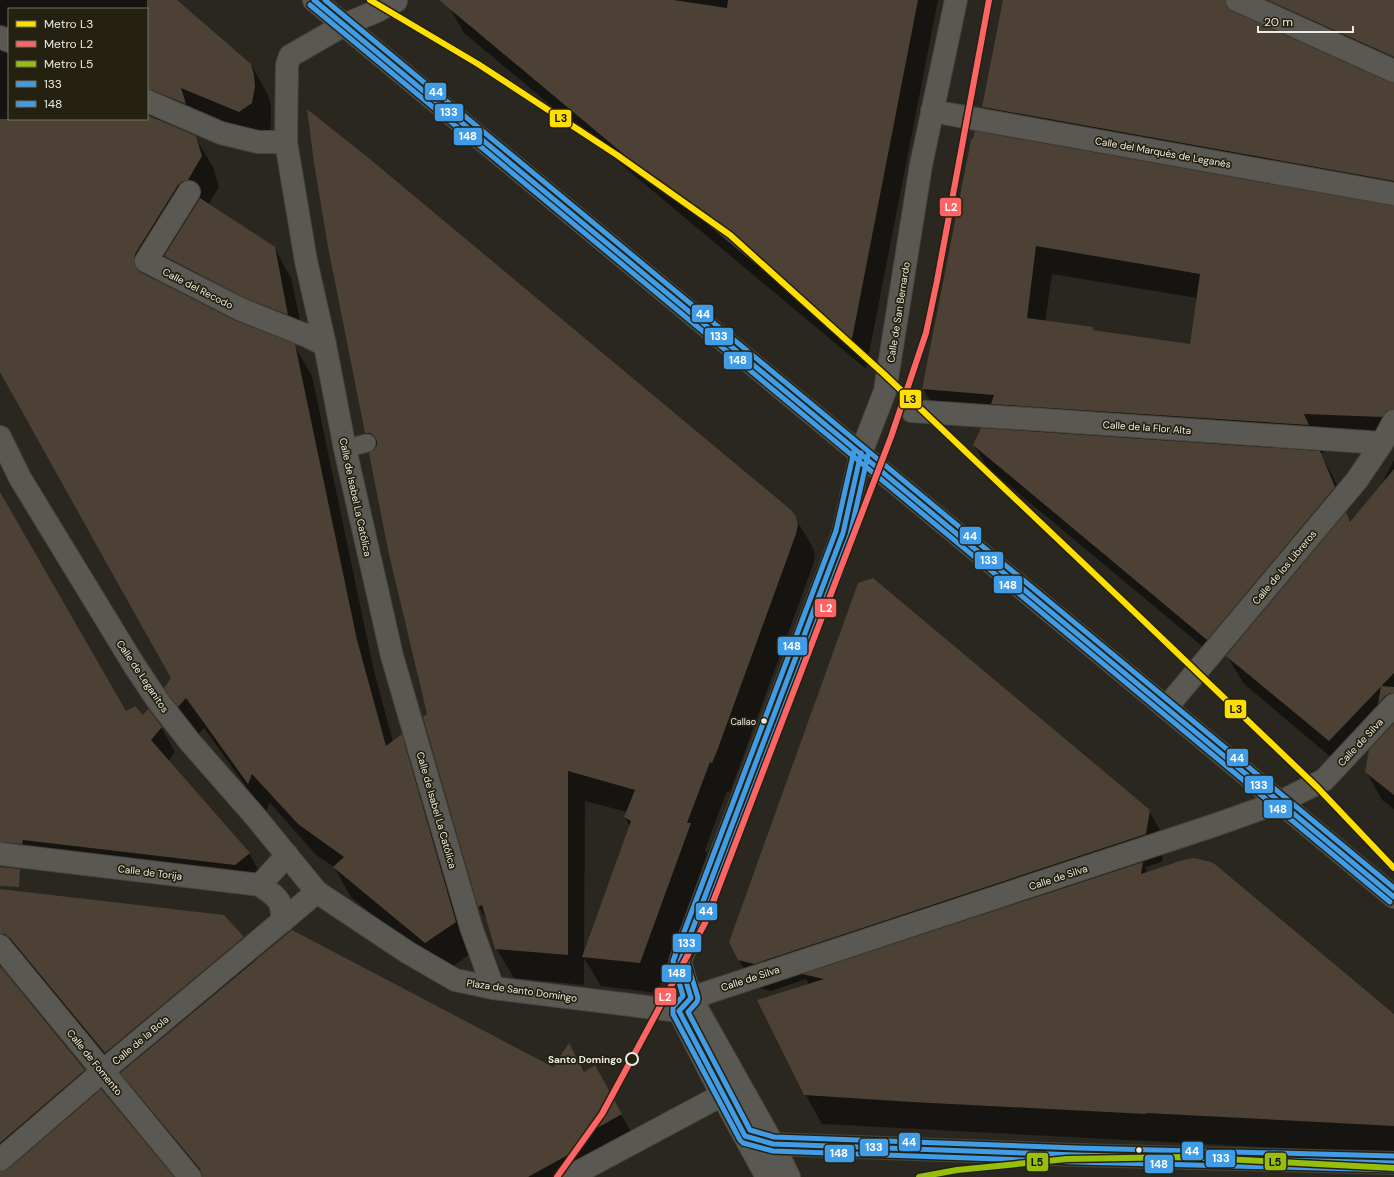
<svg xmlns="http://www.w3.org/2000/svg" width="1394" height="1177" font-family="'DM Sans',sans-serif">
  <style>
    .shadow { fill: #0007; fill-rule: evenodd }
    .building { fill: #4c4134; fill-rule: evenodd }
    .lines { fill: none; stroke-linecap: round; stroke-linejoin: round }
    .service-casing { stroke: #45443d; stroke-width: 19 }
    .pedestrian-casing { stroke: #45443d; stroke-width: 24 }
    .minor-casing { stroke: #45443d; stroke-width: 24 }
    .tertiary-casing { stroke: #45443d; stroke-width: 24 }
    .service { stroke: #595852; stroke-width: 17 }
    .pedestrian { stroke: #595852; stroke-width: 22 }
    .minor { stroke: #595852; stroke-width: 22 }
    .tertiary { stroke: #595852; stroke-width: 22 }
    .bus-1-casing { stroke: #242111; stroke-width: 8 }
    .bus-2-casing { stroke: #242111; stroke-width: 8 }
    .bus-3-casing { stroke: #242111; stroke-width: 8 }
    .bus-1 { stroke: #409ce6; stroke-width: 5 }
    .bus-2 { stroke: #409ce6; stroke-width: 5 }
    .bus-3 { stroke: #409ce6; stroke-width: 5 }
    .metro-1-casing { stroke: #242111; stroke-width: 9 }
    .metro-2-casing { stroke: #242111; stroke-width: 9 }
    .metro-3-casing { stroke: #242111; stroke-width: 9 }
    .metro-1 { stroke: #ffdf00; stroke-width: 6 }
    .metro-2 { stroke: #fe6463; stroke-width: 6 }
    .metro-3 { stroke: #96bf0d; stroke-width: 6 }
    .bus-dot { fill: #eeece2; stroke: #242111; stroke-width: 1.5 }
    .stop-dot { fill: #242111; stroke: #eeece2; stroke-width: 2 }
    .labels { text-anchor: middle; stroke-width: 3.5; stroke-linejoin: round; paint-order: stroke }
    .bus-label { font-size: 9px; fill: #eeece2; stroke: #242111; text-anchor: end }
    .street-label { font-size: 10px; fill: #eeece2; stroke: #242111 }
    .stop-label { font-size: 10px; font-weight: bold; fill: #eeece2; stroke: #242111; text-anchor: end }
    .line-badge { stroke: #242111; stroke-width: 1.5 }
    .badge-label { font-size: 11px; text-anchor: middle; font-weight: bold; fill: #fff }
    .pale-badge-label { font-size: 11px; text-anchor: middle; font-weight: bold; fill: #111 }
  </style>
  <rect width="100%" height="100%" fill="#29271f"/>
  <g class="shadow">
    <path d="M0 0H175L251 64 268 95 271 106V117L270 134 163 119 159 121 195 137 213 167 219 187 208 205 274 247 291 278 305 344 168 261 155 281 234 321 294 345 312 376 374 671 393 742 401 735 419 765 473 952 443 973 351 897 334 867 316 855 270 803 265 813 204 728 196 736 183 718 165 688 173 678 0 370ZM9 9H147V119H9Z"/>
    <path d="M449 0H938L866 369 464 33 449 7Z"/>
    <path d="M1004 0H1394V77L1253 15 1244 18 1389 83 1394 84V445L1319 441 1324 453H1319L1332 474 1347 509 1220 661 987 467 974 445 1008 431 1002 422 939 416 923 389 1000 137 983 107ZM1052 274 1197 298 1191 345 1094 330 1092 328 1045 322Z"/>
    <path d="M329 247 794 516 812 546 815 554 813 565 745 751 730 792 727 791 705 850 707 854 657 993 601 986 584 958V985L514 978 496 948 489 924 479 907 424 718 429 714 376 450 366 433ZM585 801 627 812 625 817 630 827 584 953Z"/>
    <path d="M1394 460V809L1382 800 1366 772 1392 726 1390 722 1345 769 1244 684 1227 656 1346 514 1351 523 1380 487Z"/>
    <path d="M0 495 125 712 143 717 161 727 175 752 168 761 249 853 263 878 0 864Z"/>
    <path d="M1149 811 1165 839 1162 862 1145 867 1147 872 1394 1015V1154L822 1124 805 1094 809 985 806 979 771 991 755 987 739 960Z"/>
    <path d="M0 890 243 937 257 960 554 1068 569 1045 585 1073 608 1091 635 1139 587 1177H201L136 1097 123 1074 119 1077 6 961 2 966V969L85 1070 98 1093 173 1177H0Z"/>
  </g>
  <g class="building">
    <path d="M147 0H177L251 64 254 75 255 86 252 103 239 112 181 88 186 104 152 90 147 89Z"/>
    <path d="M439 0H673L727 8 728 0H918L851 344Z"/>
    <path d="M1003 0H1225L1227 7 1232 11 1389 82 1394 83V181L982 107Z"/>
    <path d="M1267 0H1394V57Z"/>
    <path d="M307 109 371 160 791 510 795 515 798 524 796 534 717 751 712 763 710 762 687 823H691L640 963 582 957 631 821 624 817 635 790 568 771V955L495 949 482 905 478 907 423 717 427 714 388 550 369 453 374 450 377 445V441L374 436 370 433H365L328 247 314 163Z"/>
    <path d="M147 115 196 136 202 156 188 180 183 181 178 185 135 254 134 261 136 268 140 272 234 320 295 344 357 640 386 746 402 734 456 922 425 943 333 867 344 857 298 824 252 774 248 784 186 698 178 707 168 694 164 688 171 678 140 623 0 372V119H147Z"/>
    <path d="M975 131 1394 206V409L1387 411 1382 417 1304 414 1309 425 991 404 994 395 922 389 971 140 973 138ZM1036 246 1200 274 1190 344 1093 330V327L1027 318Z"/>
    <path d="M200 198 275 247 288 315 245 298 164 256Z"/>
    <path d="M981 428 1320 451 1335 487 1207 640 973 445Z"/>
    <path d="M1394 469V673L1329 741 1226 656 1346 512 1350 522Z"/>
    <path d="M0 492 126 711 135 706 143 715 148 709 162 727 151 740 250 853 235 865 23 840 22 844 0 842Z"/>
    <path d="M873 578 1150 810 1146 834 754 964 738 960 729 942 858 583Z"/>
    <path d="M1381 686 1394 687V693H1390L1385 696 1378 704Z"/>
    <path d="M1394 723V795L1365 772 1369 750Z"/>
    <path d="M1194 858 1211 862 1216 865 1394 1014V1126L1146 1113V1114L912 1102 804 1095 757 1000 824 979 802 974 1143 862 1141 874 1183 860Z"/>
    <path d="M0 867 20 869 19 887 0 886Z"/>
    <path d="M0 889 224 915 244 937 105 1053 10 938 5 934H0Z"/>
    <path d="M292 930 553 1067 569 1043 584 1072 595 1065 622 1114 583 1136 579 1149 528 1177H202L200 1169 120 1073Z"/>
    <path d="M0 966 85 1070 0 1143Z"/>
    <path d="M101 1089 174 1177H0V1172L8 1169Z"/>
  </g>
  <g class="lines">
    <g class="service-casing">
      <path id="service" d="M345 449 367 443"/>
    </g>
    <g class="pedestrian-casing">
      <g id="pedestrian">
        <path d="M189 192 146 261 240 309 305 335 325 345"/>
        <path d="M912 411 1382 443"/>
      </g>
    </g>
    <g class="minor-casing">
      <g id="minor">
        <path d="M1237 0 1394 71"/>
        <path d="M396 1 377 11 344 25 290 56 287 65 286 142 306 261 325 345 345 449 392 656 471 927 493 988"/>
        <path d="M0 37 9 41"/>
        <path d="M147 101 221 133 258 142H286"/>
        <path d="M932 111 1394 194"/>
        <path d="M0 437 20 478 134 665 158 701 190 742 254 815 317 892 407 952 455 980 493 988 679 1011"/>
        <path d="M1166 708 1357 480 1382 443 1394 421"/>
        <path d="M0 854 260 885C278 898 283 900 282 922"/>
        <path d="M260 885 287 855"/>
        <path d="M0 946 190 1177"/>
        <path d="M679 1011 691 998 1215 825 1280 802 1324 780 1394 705"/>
        <path d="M679 1011 722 1095 767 1177"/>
        <path d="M745 1136 773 1144 1077 1155 1394 1163"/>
        <path d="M0 1160 103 1071 317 892"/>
        <path d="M569 1177 722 1095"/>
        <path d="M789 1177 773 1144 691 998 680 962 843 533 861 453"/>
      </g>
    </g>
    <g class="tertiary-casing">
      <g id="tertiary">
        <path d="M314 0 1394 897"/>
        <path d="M861 453 885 391 921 165 956 0"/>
      </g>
    </g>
    <use href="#service" class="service"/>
    <use href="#pedestrian" class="pedestrian"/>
    <use href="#minor" class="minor"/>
    <use href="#tertiary" class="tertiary"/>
    <g class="bus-1-casing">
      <g id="bus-1">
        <path d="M314 0 1394 897"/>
        <path d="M861 453 843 533 680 962 691 998 679 1011 745 1136 773 1144 1077 1155 1394 1163"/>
      </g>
    </g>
    <g class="bus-2-casing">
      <g id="bus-2">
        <path d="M310 5 1390 902"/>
        <path d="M854 451 836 531 673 961 683 996 673 1007V1014L740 1140 743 1143 773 1151 1077 1162 1394 1170"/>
      </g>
    </g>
    <g class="bus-3-casing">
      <g id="bus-3">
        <path d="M325 0 1394 888"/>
        <path d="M868 455 850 535 687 962 698 998 697 1002 688 1012 750 1130 774 1137 1077 1148 1394 1156"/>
      </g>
    </g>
    <use href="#bus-1" class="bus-1"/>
    <use href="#bus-2" class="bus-2"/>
    <use href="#bus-3" class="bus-3"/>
    <g class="metro-1-casing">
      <path id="metro-1" d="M370 0 478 64 617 155 730 235 884 374 1125 603 1317 787 1394 868"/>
    </g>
    <g class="metro-2-casing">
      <path id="metro-2" d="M557 1177 602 1114 705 923 891 437 926 333 937 281 989 0"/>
    </g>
    <g class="metro-3-casing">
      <path id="metro-3" d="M919 1177 957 1170 1067 1159 1184 1157 1394 1168"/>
    </g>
    <use href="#metro-1" class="metro-1"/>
    <use href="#metro-2" class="metro-2"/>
    <use href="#metro-3" class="metro-3"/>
  </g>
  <g class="bus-dot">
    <circle cx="764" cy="721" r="3.5"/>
    <circle cx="1139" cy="1150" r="3.5"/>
  </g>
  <circle class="stop-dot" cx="632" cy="1059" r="6"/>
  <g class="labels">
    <g class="bus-label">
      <text x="756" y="725">Callao</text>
    </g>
    <g class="street-label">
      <text transform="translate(1163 152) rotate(10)" y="4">Calle del Marqués de Leganés</text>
      <text transform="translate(198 288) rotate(27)" y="4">Calle del Recodo</text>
      <text transform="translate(898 312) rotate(-81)" y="4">Calle de San Bernardo</text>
      <text transform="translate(1147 427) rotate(4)" y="4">Calle de la Flor Alta</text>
      <text transform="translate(356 497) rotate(78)" y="4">Calle de Isabel La Católica</text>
      <text transform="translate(1284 567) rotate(-50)" y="4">Calle de los Libreros</text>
      <text transform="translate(143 676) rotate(56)" y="4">Calle de Leganitos</text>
      <text transform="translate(1360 742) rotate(-47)" y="4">Calle de Silva</text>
      <text transform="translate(437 810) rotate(74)" y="4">Calle de Isabel La Católica</text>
      <text transform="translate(150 872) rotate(7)" y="4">Calle de Torija</text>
      <text transform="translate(1058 877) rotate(-18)" y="4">Calle de Silva</text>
      <text transform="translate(750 978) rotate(-18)" y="4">Calle de Silva</text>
      <text transform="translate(522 990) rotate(8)" y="4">Plaza de Santo Domingo</text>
      <text transform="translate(140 1040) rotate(-40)" y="4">Calle de la Bola</text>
      <text transform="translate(95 1062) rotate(51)" y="4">Calle de Fomento</text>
    </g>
    <g class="stop-label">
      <text x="622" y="1063">Santo Domingo</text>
    </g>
  </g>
  <g class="line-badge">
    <rect x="424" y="82" width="23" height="19" rx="4" fill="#409ce6"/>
    <rect x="434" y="103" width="30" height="19" rx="4" fill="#409ce6"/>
    <rect x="549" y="109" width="23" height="19" rx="4" fill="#ffdf00"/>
    <rect x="453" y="127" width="30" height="19" rx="4" fill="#409ce6"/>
    <rect x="939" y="197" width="23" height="20" rx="4" fill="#fe6463"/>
    <rect x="691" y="304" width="23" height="19" rx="4" fill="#409ce6"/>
    <rect x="704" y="327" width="30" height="19" rx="4" fill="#409ce6"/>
    <rect x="723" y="351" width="30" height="19" rx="4" fill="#409ce6"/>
    <rect x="899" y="389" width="23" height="20" rx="4" fill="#ffdf00"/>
    <rect x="959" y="526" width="23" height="19" rx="4" fill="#409ce6"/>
    <rect x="974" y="551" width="30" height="19" rx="4" fill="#409ce6"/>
    <rect x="993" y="575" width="30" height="19" rx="4" fill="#409ce6"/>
    <rect x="814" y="598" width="23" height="20" rx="4" fill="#fe6463"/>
    <rect x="777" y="636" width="31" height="20" rx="4" fill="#409ce6"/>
    <rect x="1224" y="699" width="23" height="20" rx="4" fill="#ffdf00"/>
    <rect x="1226" y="748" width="23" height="19" rx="4" fill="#409ce6"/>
    <rect x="1244" y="775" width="30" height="19" rx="4" fill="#409ce6"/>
    <rect x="1263" y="799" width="30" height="20" rx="4" fill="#409ce6"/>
    <rect x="695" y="902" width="23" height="19" rx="4" fill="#409ce6"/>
    <rect x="672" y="933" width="30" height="20" rx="4" fill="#409ce6"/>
    <rect x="661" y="964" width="31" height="19" rx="4" fill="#409ce6"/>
    <rect x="654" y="987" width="23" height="19" rx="4" fill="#fe6463"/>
    <rect x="898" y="1132" width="23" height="20" rx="4" fill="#409ce6"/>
    <rect x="859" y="1138" width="30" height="19" rx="4" fill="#409ce6"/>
    <rect x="1181" y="1141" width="23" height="20" rx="4" fill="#409ce6"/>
    <rect x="824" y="1144" width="31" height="19" rx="4" fill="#409ce6"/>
    <rect x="1205" y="1149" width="31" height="19" rx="4" fill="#409ce6"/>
    <rect x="1264" y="1152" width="23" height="19" rx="4" fill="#96bf0d"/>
    <rect x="1026" y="1152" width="23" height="20" rx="4" fill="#96bf0d"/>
    <rect x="1144" y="1154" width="30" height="20" rx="4" fill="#409ce6"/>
  </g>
  <g class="badge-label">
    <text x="436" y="96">44</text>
    <text x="449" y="116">133</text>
    <text x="468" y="140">148</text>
    <text x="951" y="211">L2</text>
    <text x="703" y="318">44</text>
    <text x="719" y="340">133</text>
    <text x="738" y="364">148</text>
    <text x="970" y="540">44</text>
    <text x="989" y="564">133</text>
    <text x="1008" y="589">148</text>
    <text x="826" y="612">L2</text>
    <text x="792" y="650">148</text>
    <text x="1237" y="762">44</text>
    <text x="1259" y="789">133</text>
    <text x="1278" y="813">148</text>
    <text x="706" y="915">44</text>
    <text x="687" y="947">133</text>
    <text x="677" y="977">148</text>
    <text x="665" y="1001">L2</text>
    <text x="909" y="1146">44</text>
    <text x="874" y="1151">133</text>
    <text x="1192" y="1155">44</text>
    <text x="839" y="1157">148</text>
    <text x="1221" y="1162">133</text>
    <text x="1159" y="1168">148</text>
  </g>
  <g class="pale-badge-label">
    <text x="561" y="122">L3</text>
    <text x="910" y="403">L3</text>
    <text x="1236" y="713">L3</text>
    <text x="1275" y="1166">L5</text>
    <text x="1037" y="1166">L5</text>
  </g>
  <rect x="8" y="8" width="140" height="112" fill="#242111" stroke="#757265"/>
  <rect x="16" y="21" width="20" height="6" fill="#ffdf00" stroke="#757265"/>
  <text x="44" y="28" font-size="12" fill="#eeece2">Metro L3</text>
  <rect x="16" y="41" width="20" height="6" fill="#fe6463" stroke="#757265"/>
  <text x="44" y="48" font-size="12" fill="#eeece2">Metro L2</text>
  <rect x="16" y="61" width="20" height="6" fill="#96bf0d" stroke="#757265"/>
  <text x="44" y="68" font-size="12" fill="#eeece2">Metro L5</text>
  <rect x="16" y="81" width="20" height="6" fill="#409ce6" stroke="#757265"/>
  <text x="44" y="88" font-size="12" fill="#eeece2">133</text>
  <rect x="16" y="101" width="20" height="6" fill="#409ce6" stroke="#757265"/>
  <text x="44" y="108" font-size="12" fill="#eeece2">148</text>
  <path d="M1258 26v6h95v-6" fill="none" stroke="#eeece2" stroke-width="2"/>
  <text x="1264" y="26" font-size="12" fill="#eeece2" stroke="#242111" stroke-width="3" paint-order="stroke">20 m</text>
</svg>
